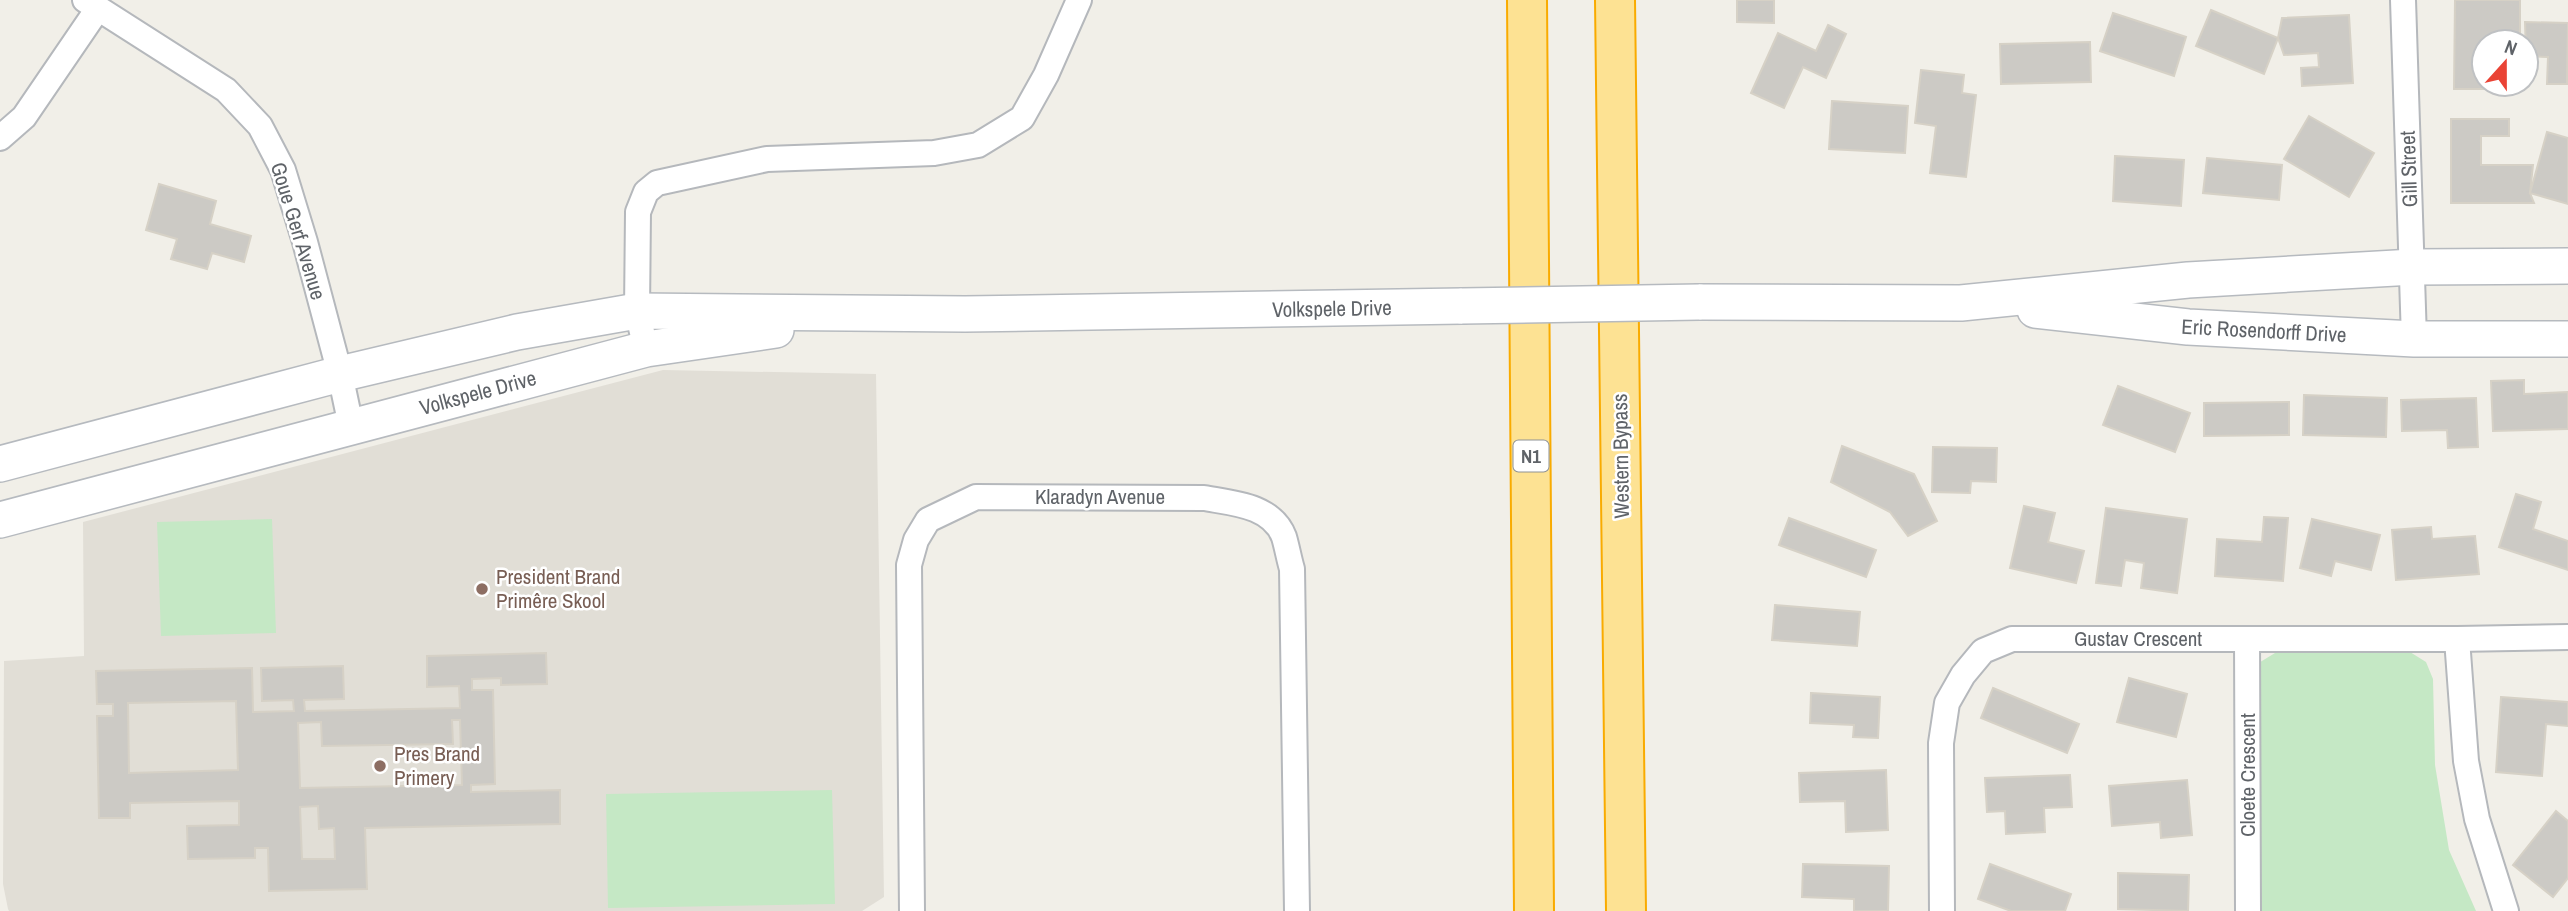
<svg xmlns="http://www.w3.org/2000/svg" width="2568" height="911" font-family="'Archivo Narrow',sans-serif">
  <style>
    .education { fill: #e1ded6 }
    .green { fill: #c5e8c5 }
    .building { fill: #cccac5; stroke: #d6d1c6; stroke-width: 2; fill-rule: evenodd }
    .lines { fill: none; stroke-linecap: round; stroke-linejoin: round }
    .street-casing { stroke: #b5b8bc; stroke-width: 28 }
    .secondary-casing { stroke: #b6babf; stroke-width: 38 }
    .highway-casing { stroke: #f9ab00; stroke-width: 42 }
    .street { stroke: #fff; stroke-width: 24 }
    .secondary { stroke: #fff; stroke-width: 35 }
    .highway { stroke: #fde293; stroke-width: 38 }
    .secondary-bridge-casing { stroke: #b6babf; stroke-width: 38; stroke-linecap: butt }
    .secondary-bridge { stroke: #fff; stroke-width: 35 }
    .education-dot { fill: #8d6e63; stroke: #fff; stroke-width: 2.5 }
    .labels { text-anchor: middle; stroke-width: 5; stroke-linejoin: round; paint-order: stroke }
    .shield { fill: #fff; stroke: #8f9295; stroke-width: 2 }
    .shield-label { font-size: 19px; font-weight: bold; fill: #5f6368 }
    .street-label { font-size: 21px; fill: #5f6368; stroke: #fff }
    .education-label { font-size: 21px; fill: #785e54; stroke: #fff; text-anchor: start }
  </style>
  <rect width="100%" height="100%" fill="#f1efe8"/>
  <path class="education" d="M663 370 876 374 884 897 862 911H9L8 909 3 884 4 661 84 656 83 522Z"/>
  <g class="green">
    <path d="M272 519 276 633 161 636 157 522Z"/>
    <path d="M2410 652 2426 662 2433 679 2435 765 2449 850 2476 911H2253L2257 664 2275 653Z"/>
    <path d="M832 790 835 904 608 908 606 794Z"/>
  </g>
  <g class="building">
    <path d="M1737 0H1774V23L1737 22Z"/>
    <path d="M2455 0H2520V42H2484V84H2520V89H2454Z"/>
    <path d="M2211 10 2278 38 2264 74 2196 46Z"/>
    <path d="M2113 13 2186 37 2174 76 2100 51Z"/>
    <path d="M2349 15 2353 83 2302 86 2301 68 2319 67 2318 53 2284 55 2278 38 2282 18Z"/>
    <path d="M2525 22 2568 23 2567 84H2547L2548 57 2526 56Z"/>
    <path d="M1828 25 1846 34 1826 78 1803 67 1784 108 1751 93 1778 33 1816 51Z"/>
    <path d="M2090 42 2091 82 2001 84 2000 44Z"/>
    <path d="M1921 70 1964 75 1962 93 1976 95 1966 177 1930 173 1936 126 1915 123Z"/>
    <path d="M1832 101 1908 106 1905 153 1829 149Z"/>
    <path d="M2309 116 2374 153 2349 197 2284 159Z"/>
    <path d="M2451 119H2509V136H2481V165H2533L2530 193 2534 203H2451Z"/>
    <path d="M2547 132 2568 138V204L2530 193Z"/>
    <path d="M2115 156 2184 160 2181 206 2113 201Z"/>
    <path d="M2207 158 2282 165 2279 200 2203 193Z"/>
    <path d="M159 184 216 201 210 224 251 236 244 262 212 253 207 269 171 259 177 239 146 230Z"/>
    <path d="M2524 380V394L2568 392V429L2493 431 2491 381Z"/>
    <path d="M2118 386 2190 413 2175 452 2103 425Z"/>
    <path d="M2304 395 2387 398 2386 437 2303 435Z"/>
    <path d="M2476 398 2478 447 2448 448 2447 430 2402 431 2401 400Z"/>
    <path d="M2289 402V435L2204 436V403Z"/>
    <path d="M1842 446 1914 474 1937 521 1908 536 1890 512 1831 482Z"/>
    <path d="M1933 447 1997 448 1996 482 1971 481 1970 493 1932 492Z"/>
    <path d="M2516 494 2541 502 2533 529 2568 541V570L2499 547Z"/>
    <path d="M2024 506 2055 513 2048 542 2084 551 2076 583 2010 568Z"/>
    <path d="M2106 508 2187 519 2177 593 2141 588 2144 563 2125 560 2121 586 2096 583Z"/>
    <path d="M2264 517 2288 518 2283 581 2215 576 2217 539 2262 542Z"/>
    <path d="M1789 518 1876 550 1866 577 1779 545Z"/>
    <path d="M2312 519 2380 535 2371 570 2335 561 2331 576 2300 568Z"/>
    <path d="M2431 527 2432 539 2475 536 2479 574 2396 580 2392 530Z"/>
    <path d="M1775 605 1860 612 1857 646 1772 640Z"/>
    <path d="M546 653 547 684 501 685V678L472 679V690H493L495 784 471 785V792L560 790V824L365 828 367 889 269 891 268 848H255V858L188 859 187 826 239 825V801L130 803V818H99L97 716H113V704H97L96 671 252 668 253 712 294 711 293 700 262 701 261 668 343 666 344 699 304 700 305 711 460 708 459 686 427 687V656ZM236 701 238 770 129 773 128 703ZM452 720H460L462 785 300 788 298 723 321 722 322 746 453 744ZM318 806 319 829 334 828 335 859H302L300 807Z"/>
    <path d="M2129 678 2187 694 2176 737 2117 722Z"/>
    <path d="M1993 688 2079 724 2067 753 1981 718Z"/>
    <path d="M1811 693 1880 697 1878 738 1853 737 1854 725 1810 723Z"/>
    <path d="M2501 697 2568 702V726L2546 724 2542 776 2496 772Z"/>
    <path d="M1886 770 1888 830 1846 832 1845 801 1800 802 1799 773Z"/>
    <path d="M2070 775 2072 807 2044 808 2045 832 2006 834 2005 811 1987 812 1985 778Z"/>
    <path d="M2187 780 2192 835 2161 838 2160 822 2112 826 2109 786Z"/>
    <path d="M2556 811 2568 821V878L2553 897 2513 865Z"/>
    <path d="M1803 864 1889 866 1888 911H1854V899L1802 897Z"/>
    <path d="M1990 864 2071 894 2065 911H2011L1978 899Z"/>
    <path d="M2118 873 2189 875 2188 911 2118 909Z"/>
  </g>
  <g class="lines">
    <g class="street-casing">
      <g id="street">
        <path d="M85 0 226 90 260 126 283 170 305 242 340 374 351 426"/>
        <path d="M2403 0 2414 339"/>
        <path d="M0 138 24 117 97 10"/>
        <path d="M646 349 637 311 638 212 646 192 657 183 767 159 934 153 978 145 1022 118 1046 75 1079 0"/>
        <path d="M2247 639 2248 911"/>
        <path d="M2457 639 2466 761 2477 819 2506 911"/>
        <path d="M912 911 909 565 916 540 928 520 976 497 1204 498C1232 503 1272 505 1284 537 1287 547 1289 559 1292 569L1297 911"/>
        <path d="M1942 911 1941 743 1947 703 1963 675 1983 651 2012 639H2457L2568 637"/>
      </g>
    </g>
    <g class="secondary-casing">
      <g id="secondary">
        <path d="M1699 302 1961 303 2188 280 2413 267 2568 266"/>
        <path d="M2035 310 2188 327 2414 339H2568"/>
        <path d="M0 464 340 374 517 332 637 311 965 314 1462 306"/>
        <path d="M0 520 646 349 776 330"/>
      </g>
    </g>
    <g class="highway-casing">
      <g id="highway">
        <path d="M1527 0 1534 911"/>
        <path d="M1615 0 1626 911"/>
      </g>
    </g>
    <use href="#street" class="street"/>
    <use href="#secondary" class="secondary"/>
    <use href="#highway" class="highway"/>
    <g class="secondary-bridge-casing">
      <path id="secondary-bridge" d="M1462 306 1699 302"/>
    </g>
    <use href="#secondary-bridge" class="secondary-bridge"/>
  </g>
  <g class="education-dot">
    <circle cx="482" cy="589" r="7"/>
    <circle cx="380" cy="766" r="7"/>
  </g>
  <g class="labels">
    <rect class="shield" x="1513.5" y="440.5" width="35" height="31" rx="5"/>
    <g class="shield-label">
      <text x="1531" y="463">N1</text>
    </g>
    <g class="street-label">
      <text transform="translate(2409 169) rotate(-92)" y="7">Gill Street</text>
      <text transform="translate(298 231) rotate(73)" y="7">Goue Gerf Avenue</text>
      <text transform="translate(1332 309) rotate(-1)" y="7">Volkspele Drive</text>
      <text transform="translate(2264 331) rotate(3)" y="7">Eric Rosendorff Drive</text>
      <text transform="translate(478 393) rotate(-15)" y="7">Volkspele Drive</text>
      <text transform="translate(1621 456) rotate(-91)" y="7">Western Bypass</text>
      <text x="1100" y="504">Klaradyn Avenue</text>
      <text x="2138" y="646">Gustav Crescent</text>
      <text transform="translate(2248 775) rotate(-90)" y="7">Cloete Crescent</text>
    </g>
    <g class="education-label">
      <text x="496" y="584">President Brand<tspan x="496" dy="24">Primêre Skool</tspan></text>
      <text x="394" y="761">Pres Brand<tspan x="394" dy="24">Primery</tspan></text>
    </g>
  </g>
  <g transform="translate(2505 63) rotate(21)"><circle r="33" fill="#ffffff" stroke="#bfc1c3" stroke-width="2"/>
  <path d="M0-5L12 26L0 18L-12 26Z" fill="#ea4335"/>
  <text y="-10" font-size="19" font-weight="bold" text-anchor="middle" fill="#5f6368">N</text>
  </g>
</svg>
